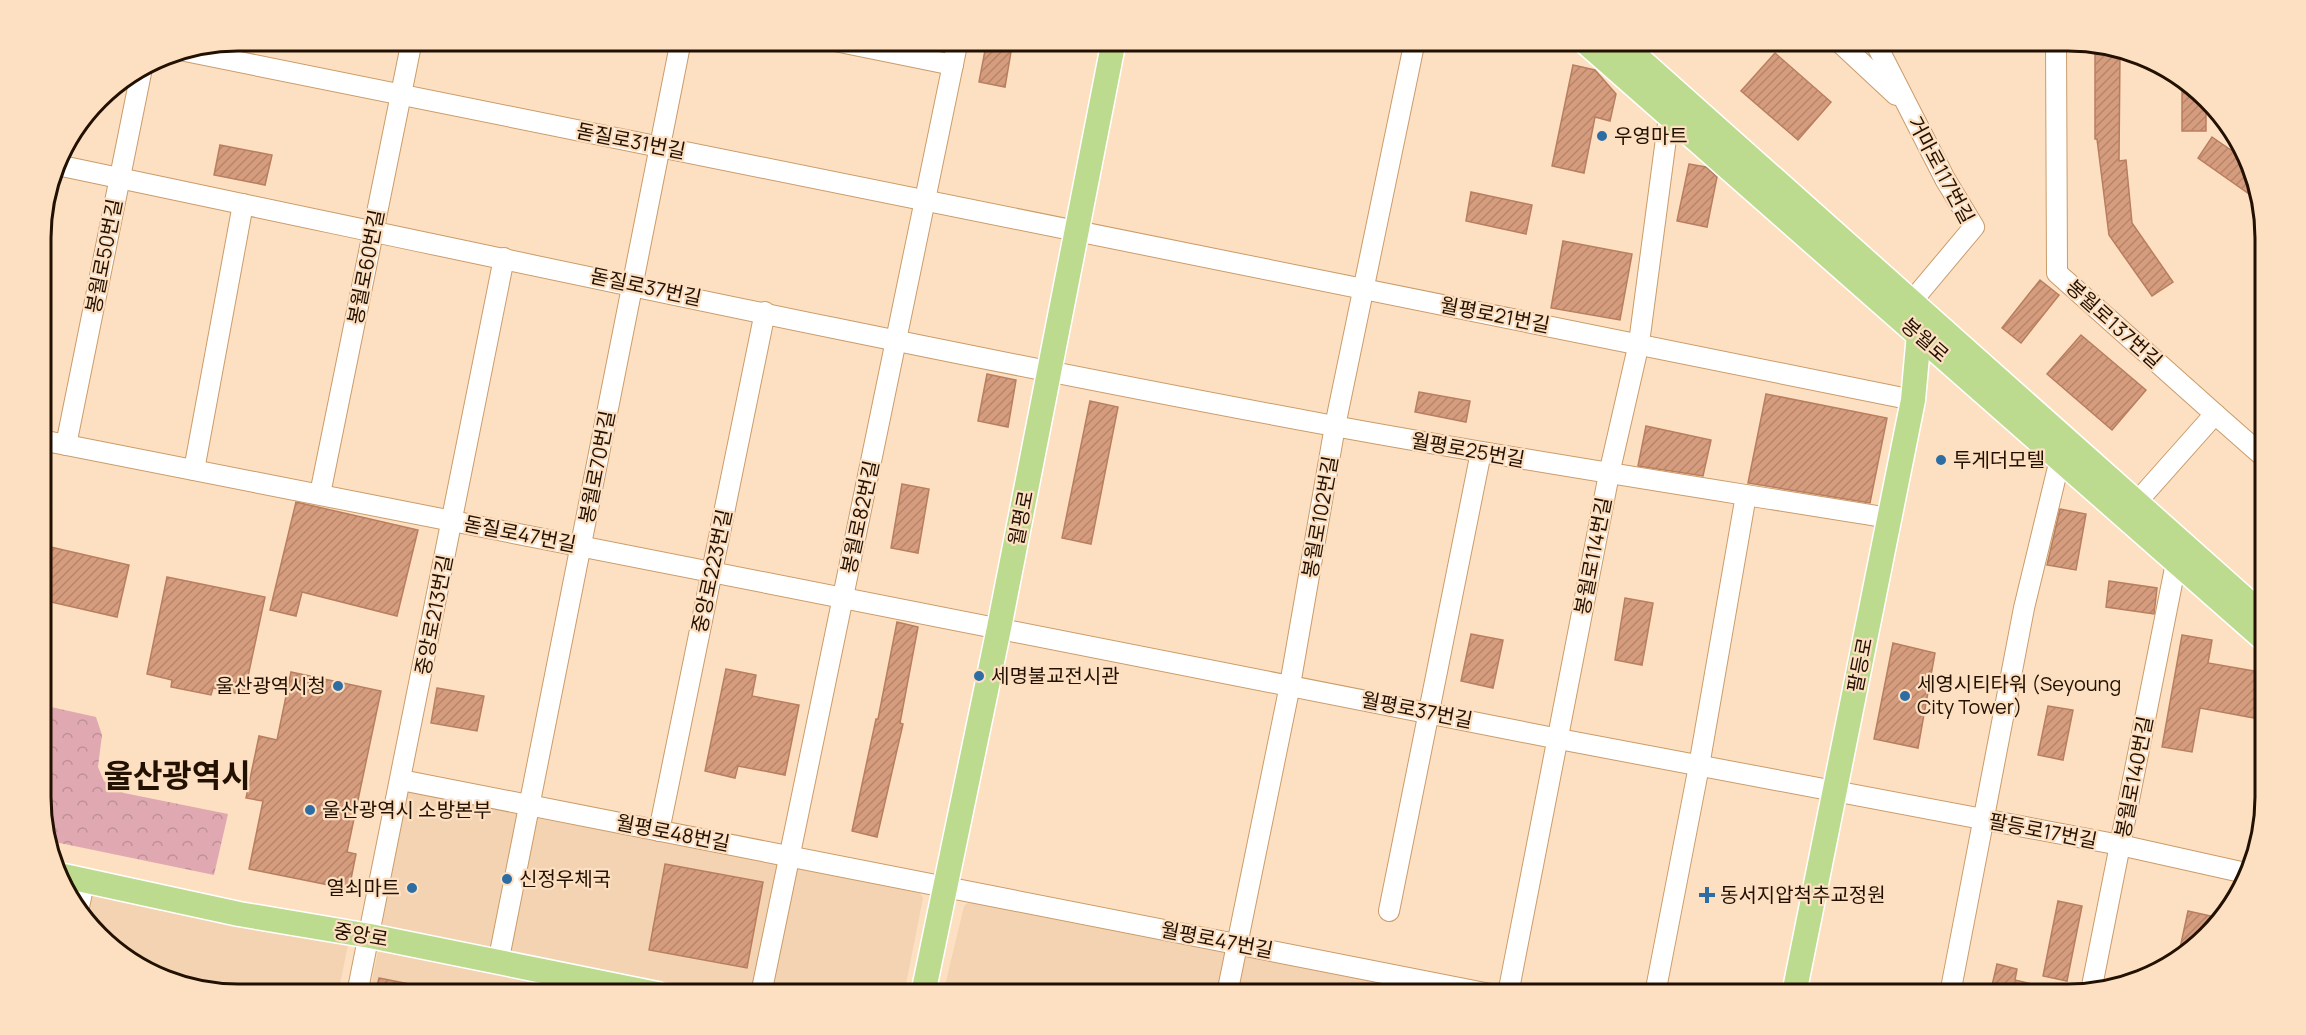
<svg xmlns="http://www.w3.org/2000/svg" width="2306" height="1035" font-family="Manrope,'Noto Sans KR',sans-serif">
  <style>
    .built { fill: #f3d3b1 }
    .park { fill: url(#park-crowns) }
    .building { fill: url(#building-hatch); stroke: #b97e60; stroke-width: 1.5 }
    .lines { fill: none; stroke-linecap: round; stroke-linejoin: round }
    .minor-casing { stroke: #ca9c6a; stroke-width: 22 }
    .major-casing { stroke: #fff; stroke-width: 27 }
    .minor { stroke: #fff; stroke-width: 20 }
    .major { stroke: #bddb8e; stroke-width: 24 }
    .poi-dot { fill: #2e6da4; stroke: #fde0c2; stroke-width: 2 }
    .labels { text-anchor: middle; stroke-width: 4.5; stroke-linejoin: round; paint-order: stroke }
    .poi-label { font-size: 20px; fill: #210; stroke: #fde0c2; text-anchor: start }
    .street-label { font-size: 20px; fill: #210; stroke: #fde0c2 }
    .town-label { font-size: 32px; font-weight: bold; fill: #210; stroke: #fde0c2 }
    .rim { fill: none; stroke: #210; stroke-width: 3 }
  </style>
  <defs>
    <pattern id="park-crowns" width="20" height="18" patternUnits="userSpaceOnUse" patternTransform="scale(1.5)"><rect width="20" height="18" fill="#e0a9b2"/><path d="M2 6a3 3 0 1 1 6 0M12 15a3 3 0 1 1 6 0" fill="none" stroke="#c09097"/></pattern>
    <pattern id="building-hatch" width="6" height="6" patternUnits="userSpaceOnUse" patternTransform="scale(1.5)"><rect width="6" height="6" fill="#d59c7e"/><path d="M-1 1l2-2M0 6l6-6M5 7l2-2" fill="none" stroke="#b7856b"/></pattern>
  </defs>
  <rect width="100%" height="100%" fill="#fde0c2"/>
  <g class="built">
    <path d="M408 791 535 818 915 885 923 898 904 994H735L381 931Z"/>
    <path d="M70 890 348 945 338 994H238L162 980 81 918Z"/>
    <path d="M976 896 1460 994H943L964 906Z"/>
    <path d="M378 951 603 994H369Z"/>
  </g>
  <path class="park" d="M42 705 96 717 102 735 98 767 104 781 124 793 228 814 214 875 50 841 42 823Z"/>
  <g class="building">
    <path d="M987 40H1013L1005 87 979 82Z"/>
    <path d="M2095 46 2120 51 2119 161 2126 160 2132 223 2173 282 2152 296 2109 235 2097 139H2095Z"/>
    <path d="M1775 53 1831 102 1798 140 1741 91Z"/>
    <path d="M1573 65 1595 70 1616 94 1610 121 1595 117 1584 173 1552 166Z"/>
    <path d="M2182 85 2206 104V131H2182Z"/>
    <path d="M2212 137 2241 157 2259 201 2198 158Z"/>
    <path d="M220 145 272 155 265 185 214 175Z"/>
    <path d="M1689 164 1706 167 1717 177 1707 227 1677 221Z"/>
    <path d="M1471 192 1532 205 1526 234 1466 221Z"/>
    <path d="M1563 241 1632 254 1620 320 1551 308Z"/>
    <path d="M2040 280 2059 295 2021 343 2002 328Z"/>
    <path d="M2081 335 2146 390 2112 430 2047 374Z"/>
    <path d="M987 374 1016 380 1008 427 978 421Z"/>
    <path d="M1419 392 1470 401 1466 422 1415 412Z"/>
    <path d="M1766 394 1887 418 1870 503 1748 483Z"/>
    <path d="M1090 401 1118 407 1091 544 1062 538Z"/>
    <path d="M1646 426 1711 440 1703 476 1638 466Z"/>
    <path d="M902 484 929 489 918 553 891 548Z"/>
    <path d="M296 502 418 530 397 616 302 592 296 616 270 610Z"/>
    <path d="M2060 509 2086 514 2076 570 2047 565Z"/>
    <path d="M42 545 129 565 117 617 42 600Z"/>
    <path d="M167 577 265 597 244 695 213 688 211 695 171 687 172 680 147 674Z"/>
    <path d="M2109 581 2157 588 2154 614 2106 607Z"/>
    <path d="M1625 598 1653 603 1642 665 1615 660Z"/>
    <path d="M897 622 918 627 900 723 903 724 877 837 852 831 876 719H878Z"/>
    <path d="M1471 634 1503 640 1493 688 1461 681Z"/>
    <path d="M2182 635 2212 640 2208 663 2254 671 2265 680V720L2200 708 2192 752 2162 747Z"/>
    <path d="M1893 643 1935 653 1918 748 1874 739Z"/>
    <path d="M726 669 756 675 752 696 799 705 785 775 738 766 735 778 705 771Z"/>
    <path d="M291 672 381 691 347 852 356 854 349 889 249 869 263 801 246 798 259 736 277 740Z"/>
    <path d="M437 688 484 696 477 731 431 723Z"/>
    <path d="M2048 706 2073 710 2063 760 2038 755Z"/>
    <path d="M665 864 763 882 747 968 649 950Z"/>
    <path d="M2058 901 2082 906 2067 981 2043 976Z"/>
    <path d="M2188 911 2224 919 2177 962Z"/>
    <path d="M1997 964 2017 969 2015 980 2053 989 2052 994H1990Z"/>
    <path d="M379 978 430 988 429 994H375Z"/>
  </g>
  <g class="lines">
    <g class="minor-casing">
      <g id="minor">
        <path d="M830 40 953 65"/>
        <path d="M1837 40 1896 95"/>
        <path d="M1874 40 1945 179 1974 227 1902 313"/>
        <path d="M2056 40 2057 273 2215 414 2127 513"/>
        <path d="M185 51 1913 400"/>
        <path d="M57 165C482 254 907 347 1334 426 1519 460 1704 488 1889 518"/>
        <path d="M2215 414 2265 458"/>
        <path d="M41 440 1559 739 2120 845 2250 874"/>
        <path d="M66 445 142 68"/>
        <path d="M194 470 243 204"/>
        <path d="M320 494 412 40"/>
        <path d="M401 780 1490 994"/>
        <path d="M659 831 765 312"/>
        <path d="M78 911 85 879"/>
        <path d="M1389 911 1481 452"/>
        <path d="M498 963 681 40"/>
        <path d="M2091 991 2176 563"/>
        <path d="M357 994 504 258"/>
        <path d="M761 994 958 40"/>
        <path d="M1227 994 1290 685 1335 426 1415 40"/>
        <path d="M1508 994 1609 474 1639 343 1669 116"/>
        <path d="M1655 994 1699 766 1746 495"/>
        <path d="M1950 994 2024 608 2060 459"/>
      </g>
    </g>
    <g class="major-casing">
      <g id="major">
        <path d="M1583 40 2265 640"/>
        <path d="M1618 40 2265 617"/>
        <path d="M64 876 239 914 370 936 657 994"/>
        <path d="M923 994 999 628 1114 40"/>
        <path d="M1794 994 1913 400 1919 334"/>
      </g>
    </g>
    <use href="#minor" class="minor"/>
    <use href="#major" class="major"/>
  </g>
  <g class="poi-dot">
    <circle cx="1602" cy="136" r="6"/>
    <circle cx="1941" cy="460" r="6"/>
    <circle cx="979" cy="676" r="6"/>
    <circle cx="338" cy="686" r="6"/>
    <circle cx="1905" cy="696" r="6"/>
    <circle cx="310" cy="810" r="6"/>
    <circle cx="507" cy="879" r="6"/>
    <circle cx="412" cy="888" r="6"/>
    <path d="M1704 886h6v6h6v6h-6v6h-6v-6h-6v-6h6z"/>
  </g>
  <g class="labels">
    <g class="poi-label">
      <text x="1614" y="143">우영마트</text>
      <text x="1953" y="467">투게더모텔</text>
      <text x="991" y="683">세명불교전시관</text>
      <text x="1917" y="691">세영시티타워 (Seyoung<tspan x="1917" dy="23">City Tower)</tspan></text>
      <text x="326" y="693" text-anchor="end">울산광역시청</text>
      <text x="322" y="817">울산광역시 소방본부</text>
      <text x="519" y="886">신정우체국</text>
      <text x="400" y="895" text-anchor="end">열쇠마트</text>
      <text x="1720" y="902">동서지압척추교정원</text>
    </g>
    <g class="street-label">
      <text transform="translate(631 141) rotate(11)" y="7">돋질로31번길</text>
      <text transform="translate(1941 170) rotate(62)" y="7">거마로117번길</text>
      <text transform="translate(104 256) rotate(-79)" y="7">봉월로50번길</text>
      <text transform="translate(366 267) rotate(-79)" y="7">봉월로60번길</text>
      <text transform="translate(646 287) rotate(12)" y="7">돋질로37번길</text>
      <text transform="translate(1495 315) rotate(11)" y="7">월평로21번길</text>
      <text transform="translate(2114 324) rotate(42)" y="7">봉월로137번길</text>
      <text transform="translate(1925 340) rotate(41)" y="7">봉월로</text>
      <text transform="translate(1468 450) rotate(10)" y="7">월평로25번길</text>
      <text transform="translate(597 467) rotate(-79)" y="7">봉월로70번길</text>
      <text transform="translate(860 517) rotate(-78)" y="7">봉월로82번길</text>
      <text transform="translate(1320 517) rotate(-80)" y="7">봉월로102번길</text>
      <text transform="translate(1021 518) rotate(-79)" y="7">월평로</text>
      <text transform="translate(520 534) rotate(11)" y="7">돋질로47번길</text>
      <text transform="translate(1593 556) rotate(-79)" y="7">봉월로114번길</text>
      <text transform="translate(712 571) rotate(-78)" y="7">중앙로223번길</text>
      <text transform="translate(434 615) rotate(-79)" y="7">중앙로213번길</text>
      <text transform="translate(1860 665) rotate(-79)" y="7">팔등로</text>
      <text transform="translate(1417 710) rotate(11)" y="7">월평로37번길</text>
      <text transform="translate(2134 777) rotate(-79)" y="7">봉월로140번길</text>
      <text transform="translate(2043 831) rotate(11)" y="7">팔등로17번길</text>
      <text transform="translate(673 833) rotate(11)" y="7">월평로48번길</text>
      <text transform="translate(361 935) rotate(10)" y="7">중앙로</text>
      <text transform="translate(1217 940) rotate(11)" y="7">월평로47번길</text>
    </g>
    <g class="town-label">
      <text x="177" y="787">울산광역시</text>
    </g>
  </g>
  <path d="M0 0H2306V1035H0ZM238 51H2068A187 187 0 0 1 2255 238V797A187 187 0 0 1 2068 984H238A187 187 0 0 1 51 797V238A187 187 0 0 1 238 51Z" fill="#fde0c2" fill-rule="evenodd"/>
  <path class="rim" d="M238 51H2068A187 187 0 0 1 2255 238V797A187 187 0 0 1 2068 984H238A187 187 0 0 1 51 797V238A187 187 0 0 1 238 51Z"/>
</svg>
